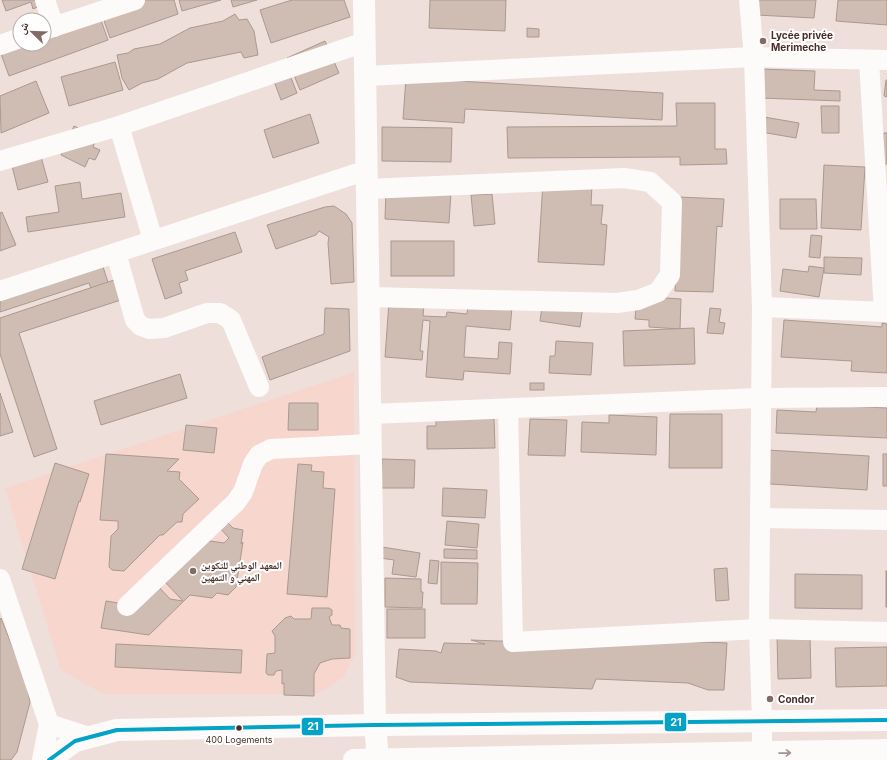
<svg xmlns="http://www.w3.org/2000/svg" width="887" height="760" font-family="Inter,'Noto Naskh Arabic',sans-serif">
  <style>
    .built { fill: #f7d6ce }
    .building { fill: #cfbdb4; stroke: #aa9990 }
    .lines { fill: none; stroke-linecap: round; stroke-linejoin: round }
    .minor { stroke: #fdfafa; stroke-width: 20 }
    .major { stroke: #fdfafa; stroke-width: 22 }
    .bus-1-casing { stroke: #fff; stroke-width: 7 }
    .bus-1 { stroke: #04a3c6; stroke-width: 4 }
    .oneway { stroke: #a29490 }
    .poi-dot { fill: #826b66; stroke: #fff; stroke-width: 1.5 }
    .bus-dot { fill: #482d27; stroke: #fff; stroke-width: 1.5 }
    .labels { text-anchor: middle; stroke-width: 4; stroke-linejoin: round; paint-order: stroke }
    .bus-label { font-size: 9px; fill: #482d27; stroke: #fff }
    .poi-label { font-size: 10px; font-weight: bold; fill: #482d27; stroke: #fff; text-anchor: start }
    .line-badge { stroke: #fff; stroke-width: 1.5 }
    .badge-label { font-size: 11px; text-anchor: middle; font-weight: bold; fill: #fff }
  </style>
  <rect width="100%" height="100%" fill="#efdfdb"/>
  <path class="built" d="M354 372 355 654 344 676 330 687 315 694H103L61 670 5 488Z"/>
  <g class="building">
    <path d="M2 0H38L40 6 33 9 31 2 6 11Z"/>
    <path d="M135 0H174L178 14 110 38 101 12Z"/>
    <path d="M179 0H221L182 11Z"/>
    <path d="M231 0H257L233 7Z"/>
    <path d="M292 0H344L350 17 271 43 260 10Z"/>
    <path d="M430 0H506L505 31 429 28Z"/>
    <path d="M757 0H816L814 18 756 15Z"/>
    <path d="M838 0H887V25L836 21Z"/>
    <path d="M97 9 108 40 9 76 0 51 20 44H44V28Z"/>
    <path d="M235 14 239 20 247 19 254 31 258 55 244 58 241 52 187 63 158 79 142 83 129 90 122 78 117 55 128 53 134 49 160 44 190 28 223 21Z"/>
    <path d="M527 28 539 29V37H527Z"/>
    <path d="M325 41 339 73 300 90 287 58Z"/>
    <path d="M115 62 123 90 69 106 61 77Z"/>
    <path d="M761 69 815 71 814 90 840 91V101L760 98Z"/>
    <path d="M288 70 297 93 281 100 272 76Z"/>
    <path d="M406 78 663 93 662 120 465 109 464 123 403 119Z"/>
    <path d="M886 80H887V97L884 96Z"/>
    <path d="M36 81 49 113 1 133 0 96Z"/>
    <path d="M676 103H715V149H726L727 164 680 165V157L508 158 507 127 677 126Z"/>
    <path d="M821 106H839V133H822Z"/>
    <path d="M310 114 319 143 273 158 264 130Z"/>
    <path d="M764 117 799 123 796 138 761 132Z"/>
    <path d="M74 126 97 137 93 147 100 150 95 160 89 158 85 167 61 155Z"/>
    <path d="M382 127 452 128 451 162 382 161Z"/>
    <rect x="883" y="133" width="4" height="31"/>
    <path d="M38 146 48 182 18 190 9 154Z"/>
    <path d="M824 165 865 167 861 230 821 228Z"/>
    <path d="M80 182 82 199 121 193 125 217 28 232 26 217 59 212 55 186Z"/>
    <path d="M543 182 592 185 591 205H603L601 224 607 225 604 265 538 262Z"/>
    <path d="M386 188 451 192 449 223 385 219Z"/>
    <path d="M492 194 495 224 474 226 471 195Z"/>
    <path d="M679 197 724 199 722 227 717 226 713 292 675 291Z"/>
    <path d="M780 199H816L817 229H780Z"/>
    <path d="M334 206 346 214 352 223 354 282 331 284 328 243 329 237 319 231 316 235 276 249 267 225 325 207Z"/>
    <path d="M2 212 16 245 0 251V213Z"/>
    <path d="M235 232 242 252 185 271 188 280 179 283 182 293 165 299 152 259Z"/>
    <path d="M811 235 822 236 820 258 809 257Z"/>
    <rect x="391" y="241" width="63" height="35"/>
    <path d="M99 255 112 294 95 299 89 283 0 312V288Z"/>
    <path d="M824 257 862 258 861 275 824 273Z"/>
    <path d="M809 266 824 268 819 297 780 291 783 269 808 272Z"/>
    <path d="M117 279 124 299 19 333 57 449 34 457 0 354V318Z"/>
    <path d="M544 293 584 299 580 327 540 321Z"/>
    <path d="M637 296 681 299 680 329 649 327V320L635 319Z"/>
    <path d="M389 302 424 305 423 316 446 317 447 312 467 314 468 303 512 307 510 330 466 326 464 357 498 359 499 342 512 343 510 374 464 371 463 380 426 377 430 321 423 320 420 351H423L422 360 385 357Z"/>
    <path d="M325 308 349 309 350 351 270 380 262 357 324 334Z"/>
    <path d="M710 308 721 309 719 322 725 323 723 334 707 333Z"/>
    <path d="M784 320 882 327V323L887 324V373L851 371 852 361 781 357Z"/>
    <path d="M694 328 695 364 624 366 623 331Z"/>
    <path d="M556 341 593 343 591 375 549 373 550 356H555Z"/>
    <path d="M180 374 187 398 101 425 94 401Z"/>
    <rect x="530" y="383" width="14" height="7"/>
    <path d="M0 393 13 432 0 436Z"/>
    <path d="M289 403H318V430H288Z"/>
    <path d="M817 405 887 408V438L776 433 777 410 816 412Z"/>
    <path d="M670 414H722V468H669Z"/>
    <path d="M609 415 657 417 656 455 581 452 582 422 609 423Z"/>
    <path d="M494 418 495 448 427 449V426H436V419Z"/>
    <path d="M530 419 567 420 565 456 528 455Z"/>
    <path d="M186 425 217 428 214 453 183 450Z"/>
    <path d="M767 450 869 456 867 490 770 484Z"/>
    <path d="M106 454 179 459 167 471 180 472 179 479 199 499 183 514 182 522H177L163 535H160L124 571 112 570 109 567 111 536 118 529V521L100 520Z"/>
    <rect x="883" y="454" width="4" height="32"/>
    <path d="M382 459 415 460 414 488H381Z"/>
    <path d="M55 463 89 474 80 502 79 501 55 579 22 569Z"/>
    <path d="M298 464 312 465 311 471 324 472 323 488 335 489 327 597 287 594Z"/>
    <path d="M443 488 487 490 485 518 442 516Z"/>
    <path d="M447 521 479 524 477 548 445 545Z"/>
    <path d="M227 522 233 528 243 530 241 544 243 542 236 587 228 595 217 593 212 598 190 595 149 635 101 628 106 601 137 606 158 586 170 599 183 601 165 582 203 540 224 543 229 538 220 528Z"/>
    <path d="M382 547 420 553 416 577 392 574 394 560 380 558Z"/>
    <path d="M444 549 477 550V559L444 558Z"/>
    <path d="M430 560 439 561 437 584 428 583Z"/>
    <path d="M441 562 478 563 477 604H441Z"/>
    <path d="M727 568 729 600 716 601 714 569Z"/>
    <rect x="886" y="571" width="1" height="36"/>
    <path d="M795 574 862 575V609L795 608Z"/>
    <path d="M385 578 421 579V592H423L422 608 385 607Z"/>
    <path d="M312 608H329L332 610V615L329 617 332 625H340L341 628 350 629V658L332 659 320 663 314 674V696L284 695V683L282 684V670L276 671 274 675H268L266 673 267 654 275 653V636L272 631 285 618 291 616 294 619H311Z"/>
    <rect x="387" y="609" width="38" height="29"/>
    <path d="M1 618 26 681 30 702 17 752 11 760H0V619Z"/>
    <path d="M810 635 811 678 778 679 777 636Z"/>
    <path d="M550 636 727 643 724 690H708L688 683 596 679 592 689 410 682 396 677 399 649 436 651 441 653 444 643 485 644 471 640 526 642Z"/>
    <path d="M116 644 242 650 241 673 115 667Z"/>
    <path d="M887 647V686L836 687 835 648Z"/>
  </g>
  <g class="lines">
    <g class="minor">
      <path d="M45 0 54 27"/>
      <path d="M749 0 754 57 762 307 759 629 762 721V760"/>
      <path d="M44 30 135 0"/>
      <path d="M0 45 20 38"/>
      <path d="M869 60 884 312"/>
      <path d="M365 76 754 57 887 60"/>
      <path d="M119 126 153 240"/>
      <path d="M0 161 119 126 365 42"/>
      <path d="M367 189 624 178 650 182 672 202 670 275 658 292 638 300 617 303 369 297"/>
      <path d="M116 253 135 320 141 326 149 329 164 328 207 313H220L231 320 259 387"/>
      <path d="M0 291 367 170"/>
      <path d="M762 307 887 312"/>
      <path d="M508 409 513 642 759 629 887 632"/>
      <path d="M370 414 760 398 887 397"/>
      <path d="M760 518 887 520"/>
      <path d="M0 579 49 724 42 760"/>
      <path d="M127 606 236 502 243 492 253 464 259 455 271 449 371 444"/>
      <path d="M49 724 89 737"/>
    </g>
    <g class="major">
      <path d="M364 0 375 725 378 760"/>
      <path d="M49 760 75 741 117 730 375 725 887 720"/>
      <path d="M354 760 887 750"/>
    </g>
    <g class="bus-1-casing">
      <path id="bus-1" d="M49 760 75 741 117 730 375 725 887 720"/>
    </g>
    <use href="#bus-1" class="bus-1"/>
  </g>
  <defs><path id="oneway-shaft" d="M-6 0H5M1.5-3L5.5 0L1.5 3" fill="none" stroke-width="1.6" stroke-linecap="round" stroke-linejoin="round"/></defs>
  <use class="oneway" href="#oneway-shaft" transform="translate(785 753) rotate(-1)"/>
  <g class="poi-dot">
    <circle cx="763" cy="41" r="4"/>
    <circle cx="193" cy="571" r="4"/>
    <circle cx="770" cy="699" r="4"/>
  </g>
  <circle class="bus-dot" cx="239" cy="728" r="3.5"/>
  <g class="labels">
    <g class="bus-label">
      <text x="239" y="743">400 Logements</text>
    </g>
    <g class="poi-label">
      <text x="771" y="39">Lycée privée<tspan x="771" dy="12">Merimeche</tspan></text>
      <text x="201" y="569">المعهد الوطني للتكوين<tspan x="201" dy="12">المهني و التمهين</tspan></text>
      <text x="778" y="703">Condor</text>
    </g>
  </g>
  <g class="line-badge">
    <rect x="664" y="712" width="23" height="20" rx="4" fill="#04a3c6"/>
    <rect x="301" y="717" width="23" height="19" rx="4" fill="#04a3c6"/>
  </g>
  <g class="badge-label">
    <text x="676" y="726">21</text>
    <text x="313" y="730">21</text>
  </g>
  <g transform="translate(32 32) rotate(293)"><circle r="19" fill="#ffffff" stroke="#b6aba9"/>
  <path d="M0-3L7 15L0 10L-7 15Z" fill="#826b66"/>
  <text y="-6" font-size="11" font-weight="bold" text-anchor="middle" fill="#482d27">ش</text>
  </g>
</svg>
